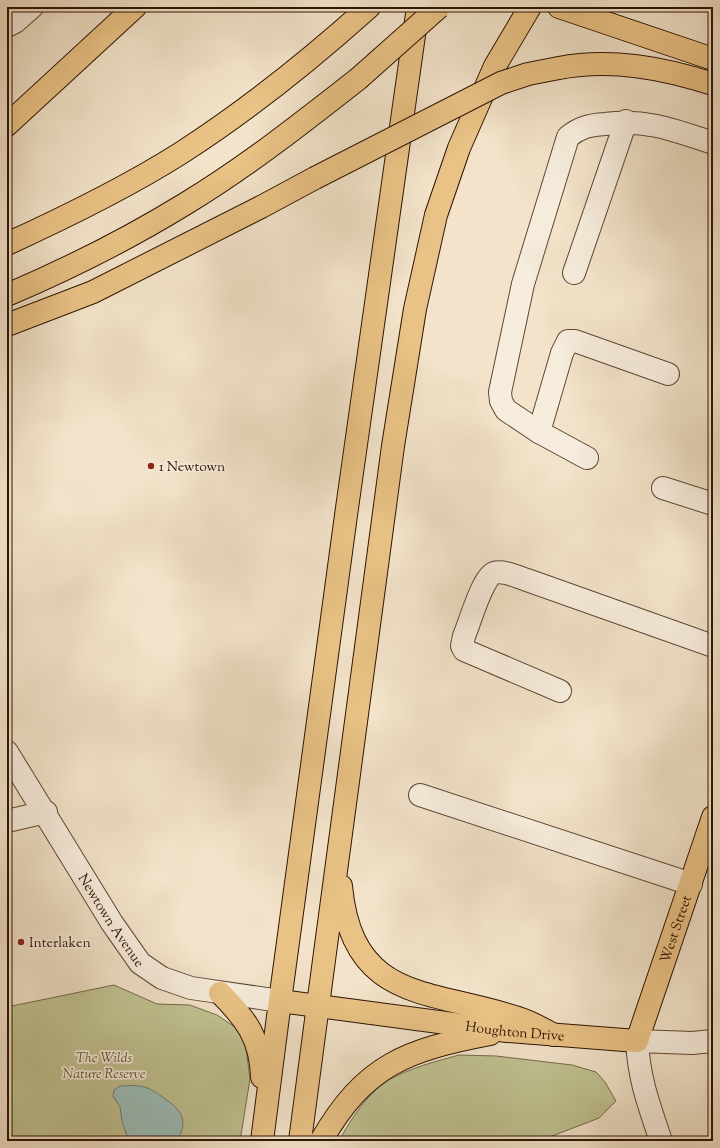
<svg xmlns="http://www.w3.org/2000/svg" width="720" height="1148" font-family="'Sorts Mill Goudy',serif">
  <style>
    .green { fill: #c0c292; stroke: #766a4a }
    .water { fill: #9bbeba; stroke: #6f7a71 }
    .lines { fill: none; stroke-linecap: round; stroke-linejoin: round }
    .minor-casing { stroke: #5e4735; stroke-width: 24 }
    .major-casing { stroke: #2d1303; stroke-width: 24 }
    .highway-casing { stroke: #2d1303; stroke-width: 24 }
    .minor { stroke: #f7eddd; stroke-width: 22 }
    .major { stroke: #e9c285; stroke-width: 22 }
    .highway { stroke: #e9c285; stroke-width: 22 }
    .highway-bridge-casing { stroke: #2d1303; stroke-width: 24; stroke-linecap: butt }
    .highway-bridge { stroke: #e9c285; stroke-width: 22 }
    .poi-dot { fill: #8f2418; stroke: #f7eddd; stroke-width: 1.5 }
    .labels { text-anchor: middle; stroke-width: 3.5; stroke-linejoin: round; paint-order: stroke }
    .poi-label { font-size: 14px; fill: #2d1303; stroke: #f7eddd; text-anchor: start }
    .street-label { font-size: 14px; fill: #2d1303; stroke: #f7eddd }
    .park-label { font-size: 14px; font-style: italic; fill: #605035; stroke: #f7eddd }
  </style>
  <rect width="100%" height="100%" fill="#f2e3ca"/>
  <filter id="stains"><feTurbulence type="fractalNoise" baseFrequency=".005" numOctaves="4"/><feColorMatrix values="0 0 0 0 .2 0 0 0 0 .09 0 0 0 0 .02 0 0 0 .5 -.17"/></filter>
  <radialGradient id="worn" r=".72"><stop offset=".6" stop-color="#630" stop-opacity="0"/><stop offset="1" stop-color="#630" stop-opacity=".3"/></radialGradient>
  <g class="green">
    <path d="M114 985 157 1004 190 1005 217 1015 244 1033 250 1079 240 1141H7V1007Z"/>
    <path d="M459 1055 496 1056 572 1065 596 1072 605 1082 616 1101 599 1118 539 1141H339C349 1123 361 1103 377 1089 396 1071 434 1062 459 1055Z"/>
  </g>
  <path class="water" d="M120 1086C126 1086 133 1085 139 1086 148 1087 154 1091 161 1096 180 1109 190 1118 177 1141H129L122 1122 120 1107 113 1096 114 1090Z"/>
  <g class="lines">
    <g class="minor-casing">
      <g id="minor">
        <path d="M7 26 15 22 32 7"/>
        <path d="M574 273 626 121"/>
        <path d="M539 432 562 353 568 341H575L668 374"/>
        <path d="M587 458 539 432 506 410 501 401 500 392 523 284 568 137C580 127 590 125 605 124 648 119 674 130 713 143"/>
        <path d="M663 488 713 504"/>
        <path d="M560 691 464 650 462 646 464 636C469 625 483 576 494 573 503 570 518 577 527 580L713 646"/>
        <path id="s1" d="M7 752 112 923 140 963 162 978 191 988 280 1001"/>
        <path d="M420 795 691 884"/>
        <path d="M7 821 46 812"/>
        <path d="M661 1141C649 1105 639 1080 637 1041L692 1043 713 1041"/>
      </g>
    </g>
    <g class="major-casing">
      <g id="major">
        <path d="M220 993C246 1019 261 1039 262 1077"/>
        <path id="s2" d="M262 1141 280 1001 507 1031 637 1041 713 817"/>
        <path d="M300 1141 318 1005"/>
        <path d="M321 1141C365 1064 407 1050 490 1034"/>
      </g>
    </g>
    <g class="highway-casing">
      <g id="highway">
        <path d="M559 7 713 59"/>
        <path d="M559 68C611 58 663 68 713 84"/>
        <path d="M7 125 135 7"/>
        <path d="M7 244C66 217 126 188 181 153 248 110 310 60 369 7"/>
        <path d="M7 295C68 269 128 239 185 204 246 167 302 123 358 79"/>
        <path d="M7 325 93 292 261 207 315 178"/>
        <path d="M341 886C352 1003 431 989 518 1018 531 1022 543 1029 554 1035"/>
        <path d="M280 1001 347 508 418 7"/>
        <path d="M318 1005 393 446 415 309 436 215 459 148 495 66 530 7"/>
      </g>
    </g>
    <use href="#minor" class="minor"/>
    <use href="#major" class="major"/>
    <use href="#highway" class="highway"/>
    <g class="highway-bridge-casing">
      <g id="highway-bridge">
        <path d="M358 79 439 7"/>
        <path d="M315 178 501 83 528 74 559 68"/>
      </g>
    </g>
    <use href="#highway-bridge" class="highway-bridge"/>
  </g>
  <g class="poi-dot">
    <circle cx="151" cy="466" r="4"/>
    <circle cx="21" cy="942" r="4"/>
  </g>
  <g class="labels">
    <g class="poi-label">
      <text x="159" y="471">1 Newtown</text>
      <text x="29" y="947">Interlaken</text>
    </g>
    <g class="street-label">
      <text dy="5" stroke="none"><textPath href="#s1" startOffset="198">Newtown Avenue</textPath></text>
      <text dy="5" stroke="none"><textPath href="#s2" startOffset="619">West Street</textPath></text>
      <text dy="5" stroke="none"><textPath href="#s2" startOffset="378">Houghton Drive</textPath></text>
    </g>
    <g class="park-label">
      <text x="104" y="1062">The Wilds<tspan x="104" dy="16">Nature Reserve</tspan></text>
    </g>
  </g>
  <rect width="720" height="1148" fill="none" stroke="#f2e3ca" stroke-width="24"/>
  <rect x="8" y="8" width="704" height="1132" fill="none" stroke="#2d1303" stroke-width="2"/>
  <rect x="12" y="12" width="696" height="1124" fill="none" stroke="#2d1303"/>
  <rect width="100%" height="100%" filter="url(#stains)"/>
  <rect width="100%" height="100%" fill="url(#worn)"/>
</svg>
